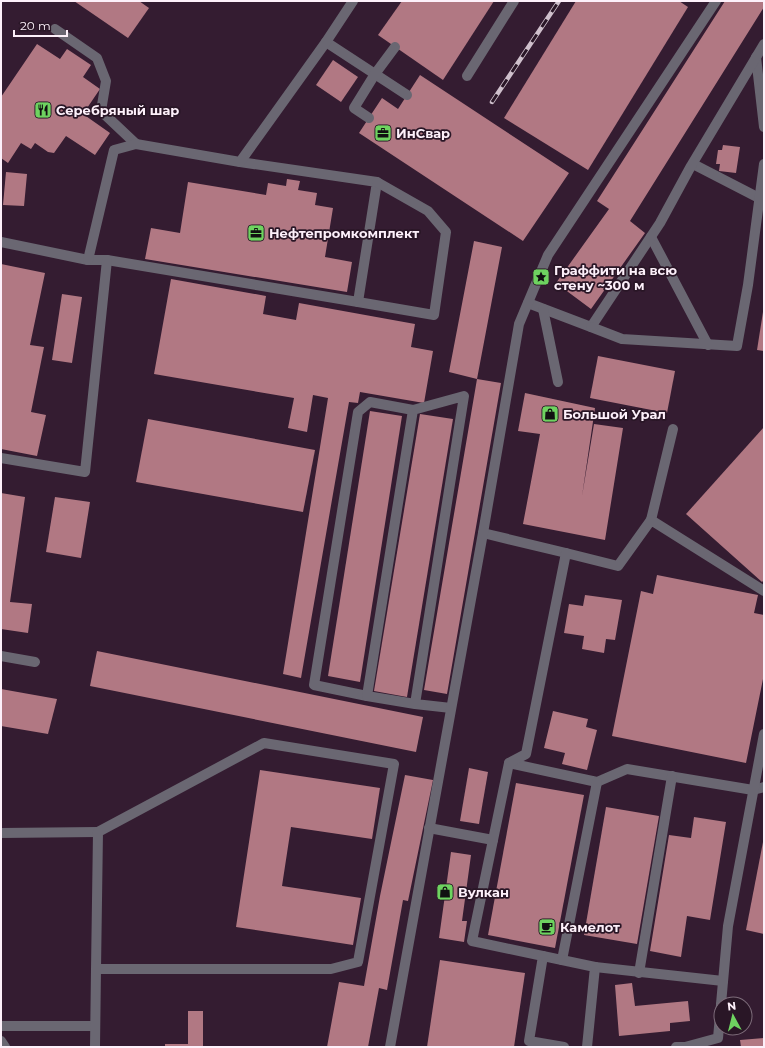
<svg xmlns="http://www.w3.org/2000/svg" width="765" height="1048" font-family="Montserrat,sans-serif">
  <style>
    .built { fill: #341c31; fill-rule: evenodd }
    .building { fill: #b17883 }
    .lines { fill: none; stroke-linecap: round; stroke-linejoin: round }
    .lane { stroke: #6a6772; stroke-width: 10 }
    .rail-casing { stroke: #cfc0cc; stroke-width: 4.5 }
    .rail { stroke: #291626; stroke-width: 3; stroke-dasharray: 9; stroke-linecap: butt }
    .labels { text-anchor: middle; stroke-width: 3.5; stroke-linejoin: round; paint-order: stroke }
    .poi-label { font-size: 13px; font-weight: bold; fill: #fdf0fa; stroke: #291626; text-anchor: start }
  </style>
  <rect width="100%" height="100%" fill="#291626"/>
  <path class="built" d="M1 1H764V1047H1ZM721 1004H745V1028H721Z"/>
  <g class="building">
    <path d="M74 1H139L149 8 128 38Z"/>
    <path d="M402 1H494L443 80 378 35Z"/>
    <path d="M576 1H679L688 7 588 170 504 118Z"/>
    <path d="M725 1H764V7L630 221 645 233 591 309 556 283 609 209 597 201Z"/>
    <path d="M37 44 60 59 67 49 91 65 83 77 100 89 83 114 110 133 95 155 66 136 54 153 48 152 35 143 31 149 21 143 8 163 1 158V97Z"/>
    <path d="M333 60 358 77 341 102 316 85Z"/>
    <path d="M420 75 569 173 523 241 359 133 382 98 398 109Z"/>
    <path d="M723 145 740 147 736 173 719 171 720 164H716L718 150H722Z"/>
    <path d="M6 172 27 174 24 206 3 205Z"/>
    <path d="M287 179 300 181 298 190 317 193 315 205 333 208 325 257 352 262 347 292 145 259 151 228 180 233 188 182 266 195 268 183 286 186Z"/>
    <path d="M474 241 502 247 477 379 501 383 447 694 424 690 477 379 449 372Z"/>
    <path d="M1 264 45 273 30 345 44 347 31 412 46 415 37 456 1 449Z"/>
    <path d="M171 279 266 296 263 314 296 320 299 303 415 324 411 347 433 351 424 403 360 392 358 403 349 402 301 678 283 674 328 398 313 395 307 432 288 428 294 398 154 374Z"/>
    <path d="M62 294 82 297 72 363 52 360Z"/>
    <path d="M763 312 764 313V351L757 350Z"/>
    <path d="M598 356 675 371 667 413 590 398Z"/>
    <path d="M525 393 595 408 582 496 594 424 623 428 605 540 523 524 540 434 518 431Z"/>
    <path d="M370 411 402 416 360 682 328 676Z"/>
    <path d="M420 414 453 419 407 697 374 691Z"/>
    <path d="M148 419 315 450 303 512 136 482Z"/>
    <path d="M764 427V580L762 582 686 514Z"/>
    <path d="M1 493 25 497 10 602 32 604 28 633 1 629Z"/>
    <path d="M55 497 90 502 81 558 46 552Z"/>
    <path d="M657 575 758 595 754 613 764 615V674L746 763 612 736 641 591 653 594Z"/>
    <path d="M585 595 622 600 615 640 606 639 604 653 582 649 584 636 564 633 569 604 583 606Z"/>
    <path d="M97 651 423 717 416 752 90 686Z"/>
    <path d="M1 689 57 699 48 734 1 726Z"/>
    <path d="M553 711 588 719 586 727 597 730 587 770 562 764 565 753 544 748Z"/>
    <path d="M469 768 488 772 479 824 460 821Z"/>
    <path d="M260 770 380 788 372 839 291 827 282 886 361 898 353 945 236 927Z"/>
    <path d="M405 775 433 780 408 901 403 900 387 990 379 988 368 1047H327L339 982 364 986 380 896Z"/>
    <path d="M516 783 584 795 555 948 488 935Z"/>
    <path d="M606 807 659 816 637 944 584 935Z"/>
    <path d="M694 817 726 822 710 920 687 916 681 957 650 951 669 835 691 838Z"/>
    <path d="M763 842H764V934L746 930Z"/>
    <path d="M451 852 471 855 462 921H467L464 942 439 938Z"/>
    <path d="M440 960 525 973 514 1047H427Z"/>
    <path d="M632 983 635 1006 688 1001 690 1021 670 1023V1031L619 1036 615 985Z"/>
    <path d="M188 1011H203V1047H165V1044H188Z"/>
    <path d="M764 1038V1047H741L740 1040Z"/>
  </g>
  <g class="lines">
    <g class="lane">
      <path d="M55 29 97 58 106 81 101 111 136 144"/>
      <path d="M326 42 407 95"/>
      <path d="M756 57 764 127"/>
      <path d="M467 76 514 1"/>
      <path d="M369 118 354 108 375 74 395 47"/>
      <path d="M693 164 759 198"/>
      <path d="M651 237 708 345"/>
      <path d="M1 242 88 260H107L358 302 377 182 240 162"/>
      <path d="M88 260 114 150 136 144 240 162 326 42 353 1"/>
      <path d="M358 302 434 315 446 232 428 211 377 182"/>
      <path d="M528 303 591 327 660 223 691 166 764 44"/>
      <path d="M543 309 558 382"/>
      <path d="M591 327 622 339 737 346 748 285 764 164"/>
      <path d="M1 458 85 472 107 260"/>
      <path d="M651 520 673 429"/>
      <path d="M483 533 566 553"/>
      <path d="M1 656 35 662"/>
      <path d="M367 696 314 685 358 412 370 402 413 410"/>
      <path d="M415 704 367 696 413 410 464 396 415 704 451 708"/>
      <path d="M509 763 597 782 627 769 753 790 764 787"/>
      <path d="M429 828 493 840"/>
      <path d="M1 833 98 832"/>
      <path d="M543 956 529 1041 564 1047"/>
      <path d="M562 960 597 782"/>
      <path d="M595 967 723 981"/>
      <path d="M639 973 672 776"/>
      <path d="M721 1004 728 926 764 734"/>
      <path d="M1 1026H95"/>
      <path d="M1 1041 5 1047"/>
      <path d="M95 1047 96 969H331L358 962 394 764 264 743 98 832 96 969"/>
      <path d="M390 1047 483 533 519 324 548 255 716 1"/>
      <path d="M587 1047 595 967 472 941 509 763 526 754 566 553 618 566 651 520 764 591"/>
      <path d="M676 1047H685L718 1038 721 1005"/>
    </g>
    <g class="rail-casing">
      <path id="rail" d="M492 102 559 1"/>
    </g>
    <use href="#rail" class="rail"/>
  </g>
  <defs>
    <g id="restaurant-square" transform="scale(0.9)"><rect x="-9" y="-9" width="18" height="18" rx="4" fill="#6ed360" stroke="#291626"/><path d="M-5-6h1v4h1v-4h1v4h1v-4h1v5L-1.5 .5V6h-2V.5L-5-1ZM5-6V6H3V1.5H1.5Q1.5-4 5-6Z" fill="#111"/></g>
    <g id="office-square" transform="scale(0.9)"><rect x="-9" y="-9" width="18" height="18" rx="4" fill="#6ed360" stroke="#291626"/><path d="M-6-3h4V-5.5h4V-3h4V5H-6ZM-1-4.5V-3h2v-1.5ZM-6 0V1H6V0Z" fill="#111"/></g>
    <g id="sight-square" transform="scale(0.9)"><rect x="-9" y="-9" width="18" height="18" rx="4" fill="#6ed360" stroke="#291626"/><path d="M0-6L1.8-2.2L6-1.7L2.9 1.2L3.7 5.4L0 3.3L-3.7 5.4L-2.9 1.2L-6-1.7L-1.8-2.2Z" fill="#111"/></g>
    <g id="shop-square" transform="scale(0.9)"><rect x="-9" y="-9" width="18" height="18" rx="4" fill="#6ed360" stroke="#291626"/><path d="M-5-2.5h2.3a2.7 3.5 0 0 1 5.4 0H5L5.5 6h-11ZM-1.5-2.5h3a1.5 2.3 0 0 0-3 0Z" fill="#111"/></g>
    <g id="cafe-square" transform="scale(0.9)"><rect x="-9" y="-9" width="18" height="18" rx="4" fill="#6ed360" stroke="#291626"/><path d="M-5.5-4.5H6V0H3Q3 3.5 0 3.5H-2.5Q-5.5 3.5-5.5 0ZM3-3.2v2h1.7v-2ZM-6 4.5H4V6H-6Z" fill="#111"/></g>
  </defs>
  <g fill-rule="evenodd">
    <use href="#restaurant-square" x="43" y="110"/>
    <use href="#office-square" x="383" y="133"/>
    <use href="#office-square" x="256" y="233"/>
    <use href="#sight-square" x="541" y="277"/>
    <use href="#shop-square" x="550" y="414"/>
    <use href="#shop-square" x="445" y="892"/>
    <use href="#cafe-square" x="547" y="927"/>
  </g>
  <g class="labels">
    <g class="poi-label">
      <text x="56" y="115">Серебряный шар</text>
      <text x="396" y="138">ИнСвар</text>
      <text x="269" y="238">Нефтепромкомплект</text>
      <text x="554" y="275">Граффити на всю<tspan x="554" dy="15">стену ~300 м</tspan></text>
      <text x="563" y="419">Большой Урал</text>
      <text x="458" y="897">Вулкан</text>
      <text x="560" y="932">Камелот</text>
    </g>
  </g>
  <rect width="765" height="1048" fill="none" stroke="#fdf0fa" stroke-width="4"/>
  <g transform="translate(733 1016) rotate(353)"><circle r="19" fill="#291626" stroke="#7e6d7b"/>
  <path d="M0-3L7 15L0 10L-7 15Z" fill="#6ed360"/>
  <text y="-6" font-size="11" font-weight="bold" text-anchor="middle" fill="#fdf0fa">N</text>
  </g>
  <path d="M14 30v6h53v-6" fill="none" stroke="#fdf0fa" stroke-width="2"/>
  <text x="20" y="30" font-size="12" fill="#fdf0fa" stroke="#291626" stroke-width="3" paint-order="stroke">20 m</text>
</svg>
